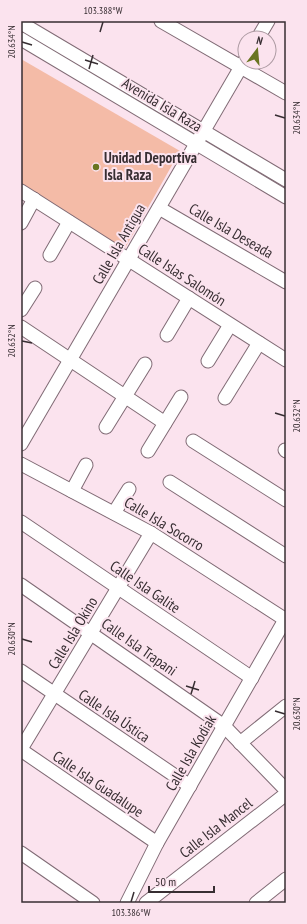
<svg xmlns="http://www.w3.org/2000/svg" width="307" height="924" font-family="'PT Sans Narrow',sans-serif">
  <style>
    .green { fill: #f4bba7 }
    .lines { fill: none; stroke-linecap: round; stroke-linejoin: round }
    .minor-casing { stroke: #806b75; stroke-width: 15 }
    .minor { stroke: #fff; stroke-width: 13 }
    .ticks { fill: none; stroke: #372e32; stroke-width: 1.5 }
    .poi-dot { fill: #697520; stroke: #fbe3ee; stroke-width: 1.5 }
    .labels { text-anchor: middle; stroke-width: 4; stroke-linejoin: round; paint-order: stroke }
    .street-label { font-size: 15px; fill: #372e32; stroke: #fbe3ee }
    .poi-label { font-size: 15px; font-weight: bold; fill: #372e32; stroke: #fbe3ee; text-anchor: start }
    .neatline { fill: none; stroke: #372e32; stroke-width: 1.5 }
    .ticks-label { font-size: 10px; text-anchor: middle; fill: #372e32 }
  </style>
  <rect width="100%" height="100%" fill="#fbe3ee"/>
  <path class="green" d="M21 59 180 151 124 250 21 183Z"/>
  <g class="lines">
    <g class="minor-casing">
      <g id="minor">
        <path d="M161 21 286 93"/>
        <path d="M21 23 286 180"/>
        <path d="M258 38 268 21"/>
        <path d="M21 39 286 197"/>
        <path d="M21 191 286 360"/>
        <path d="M159 208 286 282"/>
        <path d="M21 223 34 199"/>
        <path d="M50 255 69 222"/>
        <path d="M21 310 35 288"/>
        <path d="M21 327 165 423"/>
        <path d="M167 335 189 298"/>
        <path d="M208 361 230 325"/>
        <path d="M225 398 259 343"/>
        <path d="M106 427 145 364"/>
        <path d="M193 441 286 500"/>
        <path d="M21 444 245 60"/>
        <path d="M285 450 286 451"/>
        <path d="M148 451 181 397"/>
        <path d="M21 464 151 533 286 620"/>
        <path d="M170 482 286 556"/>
        <path d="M72 491 86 465"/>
        <path d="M114 513 129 489"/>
        <path d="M21 522 252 678"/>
        <path d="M21 585 224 726 286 790"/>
        <path d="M21 671 190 786"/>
        <path d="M240 743 286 706"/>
        <path d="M21 749 151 533"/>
        <path d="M21 750 157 843"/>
        <path d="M21 853 93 903"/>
        <path d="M127 903 157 843 286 618"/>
        <path d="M146 903 286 794"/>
        <path d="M256 903 286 879"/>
      </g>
    </g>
    <use href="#minor" class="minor"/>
  </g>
  <path class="ticks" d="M100 32 103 22M22 42 32 45M85 60 98 64M89 69 93 55M275 115 285 118M22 341 32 343M275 413 285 416M22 639 32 642M186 686 199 690M191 694 195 681M275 711 285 714M131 902 134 892"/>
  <circle class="poi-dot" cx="96" cy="167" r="4"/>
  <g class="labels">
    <g class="street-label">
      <text transform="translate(162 105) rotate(31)" y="5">Avenida Isla Raza</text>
      <text transform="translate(231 231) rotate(30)" y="5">Calle Isla Deseada</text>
      <text transform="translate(119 244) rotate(-60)" y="5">Calle Isla Antigua</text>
      <text transform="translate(182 275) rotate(33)" y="5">Calle Islas Salomón</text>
      <text transform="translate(164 524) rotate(31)" y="5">Calle Isla Socorro</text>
      <text transform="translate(145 587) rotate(34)" y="5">Calle Isla Galite</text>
      <text transform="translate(73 633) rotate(-59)" y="5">Calle Isla Okino</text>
      <text transform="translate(139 647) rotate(35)" y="5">Calle Isla Trapani</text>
      <text transform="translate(114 716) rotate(34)" y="5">Calle Isla Ústica</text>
      <text transform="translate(191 753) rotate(-60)" y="5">Calle Isla Kodiak</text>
      <text transform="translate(98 784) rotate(34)" y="5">Calle Isla Guadalupe</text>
      <text transform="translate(216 828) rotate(-38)" y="5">Calle Isla Mancel</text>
    </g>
    <g class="poi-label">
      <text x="104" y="163">Unidad Deportiva<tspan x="104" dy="17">Isla Raza</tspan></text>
    </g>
  </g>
  <rect width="307" height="924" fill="none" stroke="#fbe3ee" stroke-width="44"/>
  <g transform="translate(257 50) rotate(16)"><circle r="19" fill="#fbe3ee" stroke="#ad9ba3"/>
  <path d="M0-3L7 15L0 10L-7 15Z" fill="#697520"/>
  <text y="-6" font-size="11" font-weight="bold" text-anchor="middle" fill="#372e32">N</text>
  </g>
  <path d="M149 886v6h65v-6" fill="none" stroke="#372e32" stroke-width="2"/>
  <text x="155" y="886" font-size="12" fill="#372e32" stroke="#fbe3ee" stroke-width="3" paint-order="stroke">50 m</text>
  <rect x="22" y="22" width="263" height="880" class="neatline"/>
  <g class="ticks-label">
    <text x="103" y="14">103.388°W</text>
    <text transform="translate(11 42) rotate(-90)" y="4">20.634°N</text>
    <text transform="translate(296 118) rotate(-90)" y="4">20.634°N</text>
    <text transform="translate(11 341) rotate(-90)" y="4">20.632°N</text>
    <text transform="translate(296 416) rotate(-90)" y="4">20.632°N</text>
    <text transform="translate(11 639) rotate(-90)" y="4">20.630°N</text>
    <text transform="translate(296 714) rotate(-90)" y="4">20.630°N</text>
    <text x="131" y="916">103.386°W</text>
  </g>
</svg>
